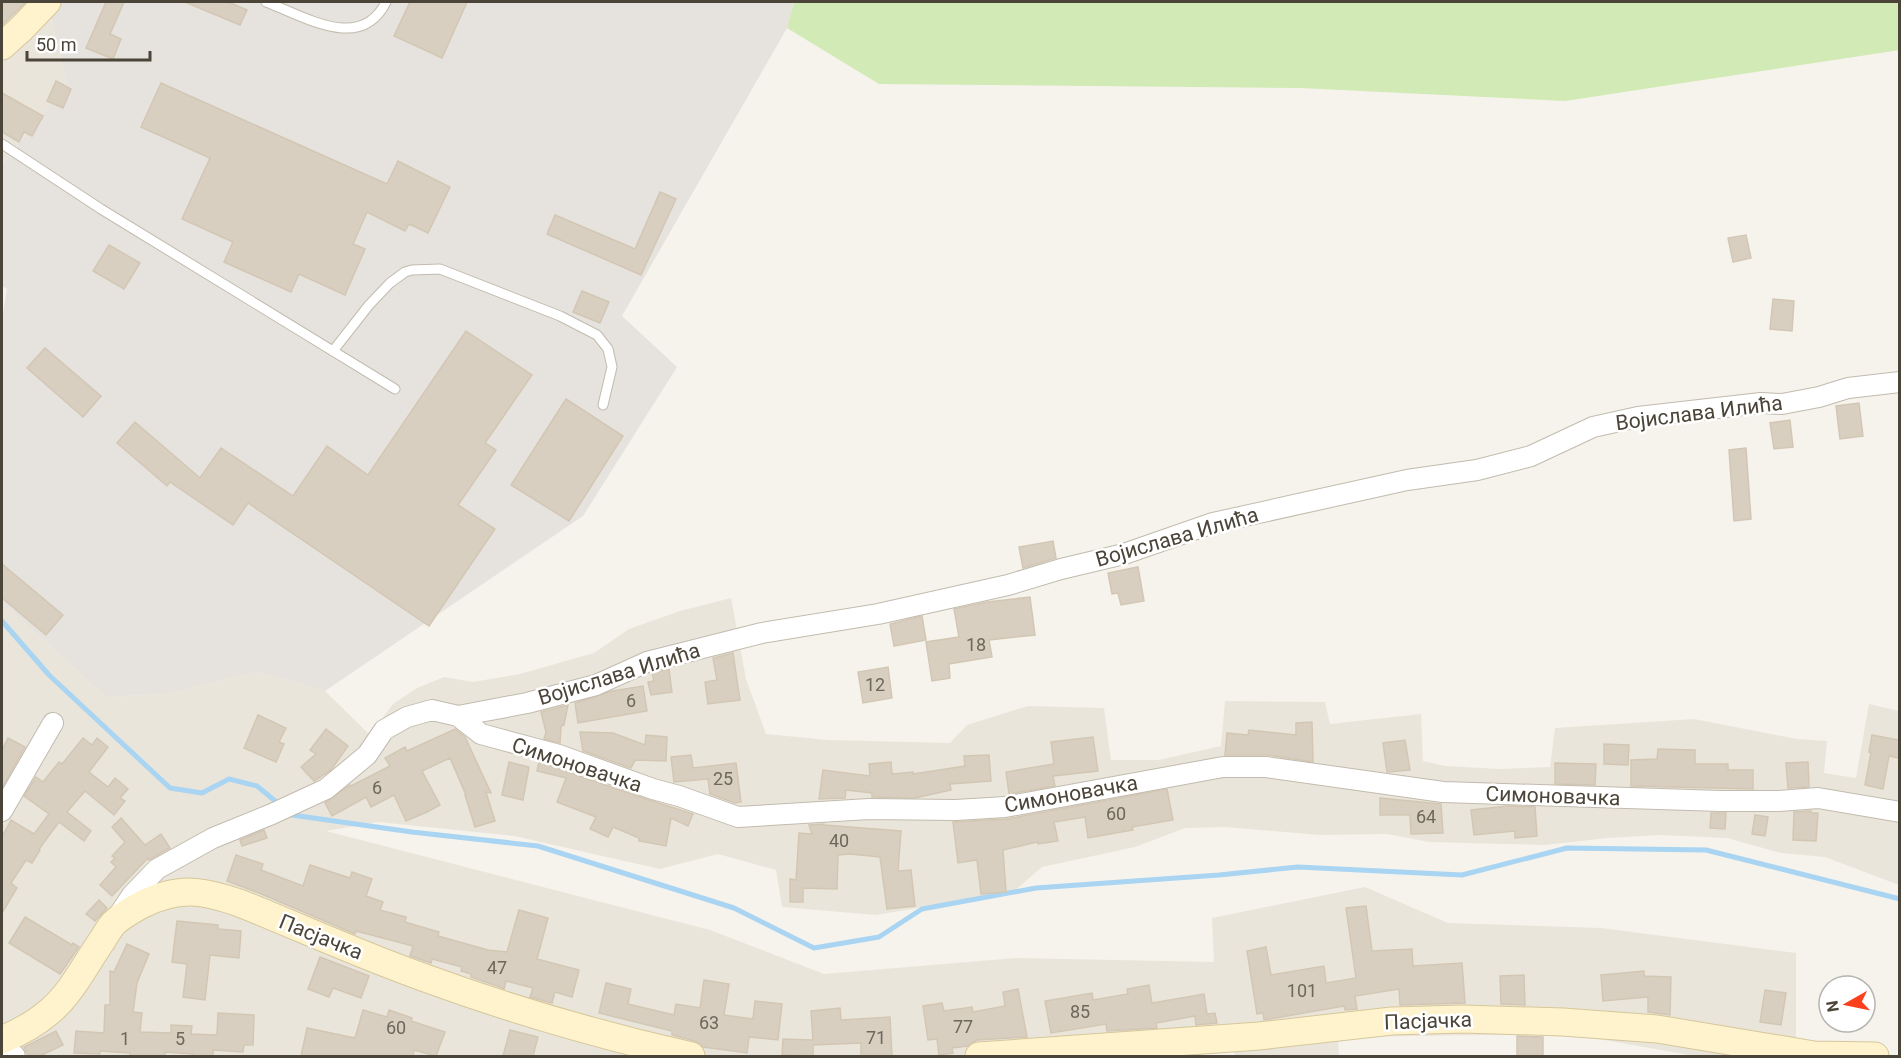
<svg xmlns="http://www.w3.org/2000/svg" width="1901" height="1058" font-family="Roboto,sans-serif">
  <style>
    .residential { fill: #eae5da }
    .industrial { fill: #e6e2dd }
    .green { fill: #d2eab5 }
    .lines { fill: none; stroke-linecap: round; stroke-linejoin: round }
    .stream { stroke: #a9d4f2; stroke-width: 5 }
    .building { fill: #d8cfc1; stroke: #d3c7b4; stroke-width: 1.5 }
    .lane-casing { stroke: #c2bbae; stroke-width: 11 }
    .street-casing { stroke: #c2bbae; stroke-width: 22 }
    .secondary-casing { stroke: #d6c79b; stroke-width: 29 }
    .lane { stroke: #fff; stroke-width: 9 }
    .street { stroke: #fff; stroke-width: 20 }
    .secondary { stroke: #fff3cd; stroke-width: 27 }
    .labels { text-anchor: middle; stroke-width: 5; stroke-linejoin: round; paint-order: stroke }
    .number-label { font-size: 18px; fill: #6e675b }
    .street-label { font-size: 21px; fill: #4b4439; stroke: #fff }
  </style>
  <rect width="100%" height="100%" fill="#f6f3ec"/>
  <g class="residential">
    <path d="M2 2H47L67 83 2 165Z"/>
    <path d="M731 598 746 679 766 734 828 740 950 743 967 725 1028 706 1104 708 1111 760H1159L1221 746 1225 701 1325 702 1330 724 1421 714 1423 761 1445 766 1500 769 1550 767 1555 728 1694 719 1797 739 1827 741 1824 773 1856 778 1869 704 1899 711V885L1825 857 1781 853 1727 838 1659 835 1608 838 1545 845 1429 842 1387 834 1320 835 1226 827 1185 828 1135 847 1042 867 1013 892 876 915 782 907 776 870 718 854 660 869 514 836 378 822 326 831 710 930 824 974 1016 958 1214 962 1212 918 1365 887 1448 923 1601 928 1796 953V1056H1695L1593 1038 1555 1034 1338 1037 1339 1056H1235L1233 1041 1074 1056H2V602L106 697 165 694 256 671 325 691 370 735 393 704 417 688 444 677 473 682 520 674 594 653 629 629 680 611Z"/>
  </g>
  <path class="industrial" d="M47 2H794L787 28 622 316 677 367 583 516 325 691 256 671 165 694 106 697 2 602V319L7 289 2 286V165L67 83Z"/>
  <path class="green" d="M794 2H1899L1900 50 1565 101 1300 88 879 84 787 28Z"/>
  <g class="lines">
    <g class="stream">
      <path d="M2 621 49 675 170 788 202 793 229 779 257 786 280 805"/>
      <path d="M287 811 292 815 412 832 538 846 734 908 814 948 879 937 922 909 1036 888 1219 875 1298 867 1462 875 1567 848 1706 850 1900 899"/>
    </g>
  </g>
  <g class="building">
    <path d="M2 2H26L2 25Z"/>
    <path d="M106 2H124L110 34 121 39 113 59 86 48Z"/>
    <path d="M185 2H228L247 10 240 25Z"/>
    <path d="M410 2H467L442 58 394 36Z"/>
    <path d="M56 81 71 89 63 108 47 101Z"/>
    <path d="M161 83 387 184 398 161 450 187 428 233 409 224 405 231 367 212 353 244 365 249 345 295 299 274 291 292 224 262 233 242 182 219 210 158 141 127Z"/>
    <path d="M2 93 43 116 32 136 24 132 19 142 2 132Z"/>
    <path d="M660 192 676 199 641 275 547 234 555 215 635 249Z"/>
    <path d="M1746 235 1751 258 1733 262 1728 238Z"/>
    <path d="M109 245 140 263 124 289 93 271Z"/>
    <path d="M582 291 609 302 600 323 573 312Z"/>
    <path d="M1773 299 1794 301 1792 331 1770 329Z"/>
    <path d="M466 331 532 375 485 443 496 450 458 505 495 529 429 626 248 503 233 525 170 482 167 486 117 443 135 422 200 478 221 448 293 496 327 446 368 475Z"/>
    <path d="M45 348 101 396 83 417 27 368Z"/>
    <path d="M566 399 623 436 569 521 511 485Z"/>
    <path d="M1859 403 1863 436 1840 439 1836 406Z"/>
    <path d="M1790 420 1793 447 1774 449 1770 423Z"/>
    <path d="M1746 448 1751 519 1734 521 1729 450Z"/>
    <path d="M1053 541 1056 558 1023 568 1019 547Z"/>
    <path d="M2 564 63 615 46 635 2 598Z"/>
    <path d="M1138 567 1144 601 1121 605 1118 593 1112 594 1108 573Z"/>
    <path d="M1030 597 1035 635 989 640 992 657 949 664 950 678 932 681 926 642 959 637 954 609 987 602Z"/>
    <path d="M922 616 926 640 894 646 890 624Z"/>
    <path d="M733 653 740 700 708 704 705 682 717 680 713 658Z"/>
    <path d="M888 667 892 698 863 703 858 672Z"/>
    <path d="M669 669 672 692 651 695 648 682 654 681 652 673Z"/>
    <path d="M643 686 647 711 578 723 575 703 612 691Z"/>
    <path d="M568 705 564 725 561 726 560 743 544 739 546 732 541 712Z"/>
    <path d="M258 715 286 728 279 742 284 744 276 762 244 748Z"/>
    <path d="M1312 722 1313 762 1268 755H1225L1227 733 1248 735 1249 730 1296 735V723Z"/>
    <path d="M326 729 348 746 331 770 314 781 301 767 316 754 310 750Z"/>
    <path d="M455 729 465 737 491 793 486 792 495 821 475 827 465 795H466L450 758 422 771 440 805 427 812 406 821 394 795 371 807 366 797 332 816 325 803 350 785 351 786 390 766 385 758 405 747 407 751Z"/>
    <path d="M580 732 613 733 645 745 646 735 667 737 666 761 635 760 631 768 583 751Z"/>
    <path d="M1872 735 1899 740V758L1889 756 1883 789 1865 785 1871 753 1869 752Z"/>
    <path d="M1093 737 1098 771 1053 776 1055 786 1009 794 1006 772 1054 764 1051 742Z"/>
    <path d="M8 738 25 747 2 788V750Z"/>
    <path d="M83 738 92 745 97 738 108 747 89 772 108 787 115 778 128 789 120 798 125 801 114 815 85 791 67 812 91 831 84 841 59 822 39 849 40 850 32 863 26 860 11 883 17 888 2 913V837L11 820 34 834 49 814 24 796 36 777 43 782 59 762 62 764Z"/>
    <path d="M1405 740 1410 770 1387 772 1383 743Z"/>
    <path d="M1604 744 1629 745 1628 765 1604 764Z"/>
    <path d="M1658 749 1695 750V764H1728V770H1753V789L1631 786V760L1657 759Z"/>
    <path d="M691 755 693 768 736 763 741 802 735 803 710 794 708 779 674 782 671 757Z"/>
    <path d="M989 755 991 781 950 784 951 790 915 798 872 797V793L846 790 845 798 819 799 823 770 870 776 869 764 891 762 892 774 913 772V774L965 766 964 756Z"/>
    <path d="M509 762 529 767 523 800 502 795Z"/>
    <path d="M539 762 649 800 693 814 688 826 671 818 666 846 639 841V838L613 827 608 837 590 829 596 817 557 802 566 778 537 771Z"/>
    <path d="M1808 762 1809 787 1788 788 1786 763Z"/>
    <path d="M1555 763 1596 764 1595 785 1555 784Z"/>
    <path d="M1167 789 1173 820 1132 827 1133 830 1088 838 1085 817 1054 822 1058 841 1038 844 1037 842 1003 850 1006 892 981 894 977 860 958 863 953 822 1007 819Z"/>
    <path d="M1380 798 1441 804 1443 833 1411 834 1410 815H1380Z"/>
    <path d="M1508 806 1535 807 1537 836 1515 838V831L1474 835 1471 810Z"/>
    <path d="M1811 811V813H1818L1816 841 1793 840 1794 812Z"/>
    <path d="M1711 813H1726L1725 829 1710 828Z"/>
    <path d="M1755 815 1768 817 1765 836 1752 834Z"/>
    <path d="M121 818 145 845 161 834 170 848 149 860 148 858 112 896 100 885 116 867 111 862 115 858 112 856 125 842 112 827Z"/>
    <path d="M824 824V825L901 831 898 871 911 870 915 906 887 909 880 857 850 854 838 855 837 889 803 888V902H790V879L796 880 799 833 812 834 809 825Z"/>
    <path d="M264 830 267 838 242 846 240 840Z"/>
    <path d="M236 855 263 864 261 870 303 886 310 865 350 878 352 872 372 879 366 896 383 902 380 910 406 917 405 922 439 932 438 936 488 950 507 952 519 910 548 918 537 959 579 970 572 997 555 992 552 1003 530 997 533 988 506 981 504 989 497 986 471 977V974L461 971 462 967 432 959 431 963 410 956 413 946 356 931 355 934 259 893 227 881Z"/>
    <path d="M99 900 107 908 95 921 86 914Z"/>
    <path d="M1366 906 1372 951 1412 949 1413 966 1462 963 1465 1003 1400 1005 1399 989 1355 996 1357 1009 1345 1010 1344 1006 1264 1020 1263 1013 1257 1014 1247 951 1266 947 1271 975 1324 966 1326 983 1356 978 1346 908Z"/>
    <path d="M25 917 72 945 73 943 79 947 60 974 9 943Z"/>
    <path d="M177 921 218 925V929L241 931 239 958 210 955 205 1000 183 997 187 964 172 962Z"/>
    <path d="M127 944 149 954 137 983 133 1012 142 1013 140 1032 171 1033V1025L192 1026 191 1034 217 1035 218 1013 254 1015 253 1045H244L243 1052 213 1050V1056H193V1054L165 1052V1056H130V1053L100 1051V1054L74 1053 76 1031 104 1033 105 1005H110V971L114 972Z"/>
    <path d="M320 957 369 976 361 998 333 988 329 997 308 989Z"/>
    <path d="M1644 971V976L1671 977 1670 1015 1648 1012V997L1603 1001 1601 975Z"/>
    <path d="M1524 975 1525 1005 1501 1004 1500 976Z"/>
    <path d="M704 980 729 984 724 1015 753 1019 755 1001 782 1004 778 1040 749 1037 747 1053 703 1047 695 1041 672 1035V1031L599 1013 606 983 631 989 628 1004 674 1015 676 1004 700 1008Z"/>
    <path d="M1149 985 1152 1003 1204 994 1207 1014 1215 1013 1217 1023 1196 1025 1195 1016 1156 1023 1157 1028 1107 1031 1106 1024 1051 1033 1045 1001 1092 993 1093 1000 1128 994 1127 989Z"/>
    <path d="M1018 989 1027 1037 977 1040 968 1046 952 1048 953 1053 939 1055 937 1039 928 1040 923 1006 942 1003 944 1011 972 1007 973 1012 1005 1006 1003 992Z"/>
    <path d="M1765 990 1786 993 1781 1025 1760 1022Z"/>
    <path d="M840 1008 841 1020 890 1017 892 1056H861V1043L813 1045V1056L782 1055 783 1039 813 1040 811 1011Z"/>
    <path d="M363 1010 387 1017 389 1010 412 1018 411 1021 445 1032 436 1056 414 1050 413 1056H301L307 1028 355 1038Z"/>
    <path d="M510 1030 538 1037 533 1056H503Z"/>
    <path d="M56 1031 63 1045 40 1056H29L24 1047Z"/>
    <path d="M1517 1036 1543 1037V1056H1517Z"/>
  </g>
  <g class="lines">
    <g class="lane-casing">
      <g id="lane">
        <path d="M266 2C304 16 361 53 386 2"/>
        <path d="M2 144 101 209 395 389"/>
        <path d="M333 351 369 305 390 283 405 272 412 270 440 269 560 316 597 335 608 349 612 367 603 405"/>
      </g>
    </g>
    <g class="street-casing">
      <g id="street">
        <path d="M458 716 527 703 596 685 647 662 762 633 878 614 1008 585 1061 569 1124 554 1213 523 1407 480 1477 470 1531 456 1593 427 1638 417 1761 403 1782 404 1819 397 1848 388 1900 382"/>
        <path d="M2 811 53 723"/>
        <path d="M118 916 132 895 157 869 213 838 272 814 326 789 367 755 384 730 407 717 432 710 458 716 481 734 559 755 653 789 679 796 738 817 869 809 956 810 1005 807 1223 767H1266L1443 792 1721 801H1779L1818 798 1900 812"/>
        <path d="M2 1045 15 1056"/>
      </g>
    </g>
    <g class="secondary-casing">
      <g id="secondary">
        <path d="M2 46 21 29 47 2"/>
        <path d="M2 1040C18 1033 35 1024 49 1012 71 994 85 965 101 942 105 936 109 928 114 923 121 916 132 910 141 905 179 886 203 890 242 904 304 929 365 957 428 979 513 1010 603 1036 691 1056"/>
        <path d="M979 1056 1259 1036 1392 1021 1463 1019 1563 1022 1657 1029 1814 1055 1875 1056"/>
      </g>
    </g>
    <use href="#lane" class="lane"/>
    <use href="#street" class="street"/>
    <use href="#secondary" class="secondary"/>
  </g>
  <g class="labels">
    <g class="number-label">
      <text x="976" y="651">18</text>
      <text x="875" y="691">12</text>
      <text x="631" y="707">6</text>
      <text x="723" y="785">25</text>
      <text x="377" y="794">6</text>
      <text x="1116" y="820">60</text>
      <text x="1426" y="823">64</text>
      <text x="839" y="847">40</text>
      <text x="497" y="974">47</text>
      <text x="1302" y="997">101</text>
      <text x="1080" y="1018">85</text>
      <text x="709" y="1029">63</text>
      <text x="963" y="1033">77</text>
      <text x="396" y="1034">60</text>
      <text x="876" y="1044">71</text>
      <text x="125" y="1045">1</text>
      <text x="180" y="1045">5</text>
    </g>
    <g class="street-label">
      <text transform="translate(1699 413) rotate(-7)" y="7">Војислава Илића</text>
      <text transform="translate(1177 537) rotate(-16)" y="7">Војислава Илића</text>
      <text transform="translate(619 674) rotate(-17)" y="7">Војислава Илића</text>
      <text transform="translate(577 765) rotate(18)" y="7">Симоновачка</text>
      <text transform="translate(1071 794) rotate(-10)" y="7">Симоновачка</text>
      <text transform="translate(1553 796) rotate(2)" y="7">Симоновачка</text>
      <text transform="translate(321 937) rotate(22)" y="7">Пасјачка</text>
      <text transform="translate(1428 1021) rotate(-2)" y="7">Пасјачка</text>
    </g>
  </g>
  <rect width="1901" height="1058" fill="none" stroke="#4b4439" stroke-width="6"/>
  <g transform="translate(1847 1004) rotate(261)"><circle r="28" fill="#ffffff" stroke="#b7b4b0" stroke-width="1.5"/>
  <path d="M0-4.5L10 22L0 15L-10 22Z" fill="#fc3f1d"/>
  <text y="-9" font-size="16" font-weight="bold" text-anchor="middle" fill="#4b4439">N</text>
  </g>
  <path d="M27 51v9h123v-9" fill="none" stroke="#4b4439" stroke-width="3"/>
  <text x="36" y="51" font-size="18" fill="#4b4439" stroke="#ffffff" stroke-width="4.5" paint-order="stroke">50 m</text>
</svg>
